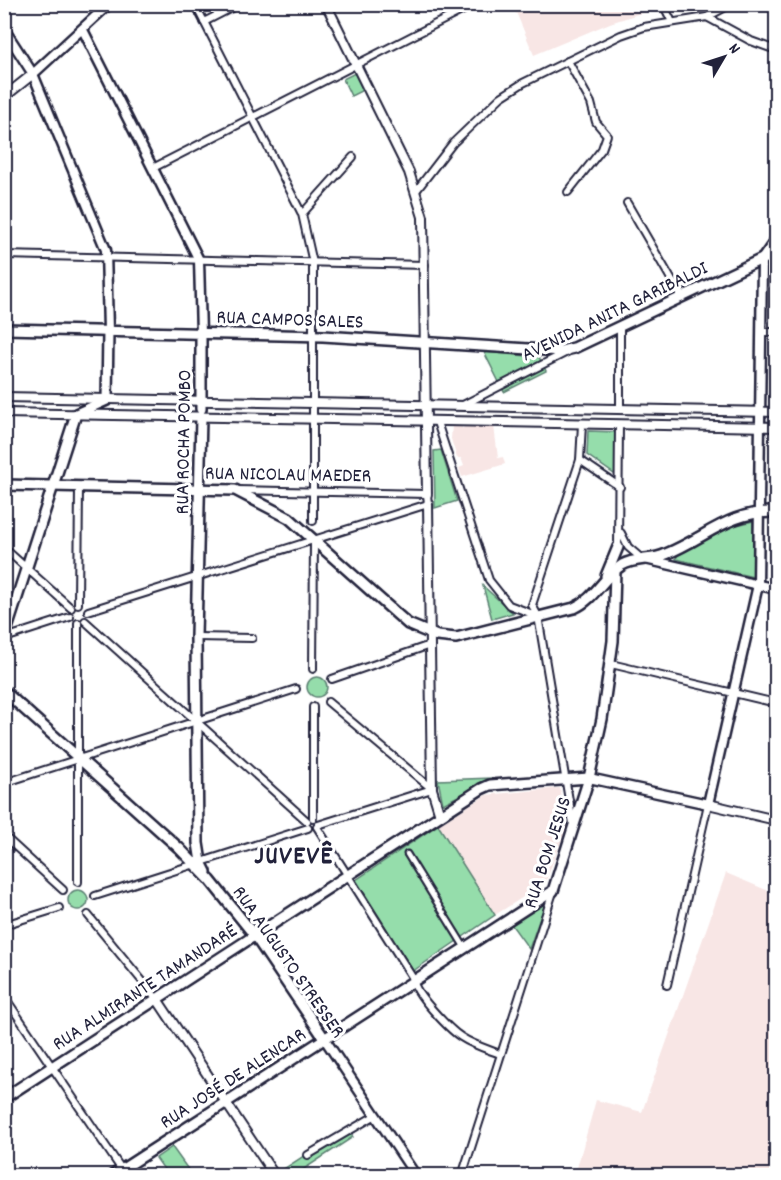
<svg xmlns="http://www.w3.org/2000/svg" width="781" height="1180" font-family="Dekko,sans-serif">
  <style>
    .built { fill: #f8e6e5 }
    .green { fill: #95ddab; stroke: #5c8073; stroke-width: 1.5 }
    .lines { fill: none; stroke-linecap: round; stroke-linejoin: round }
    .pedestrian-casing { stroke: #22223b; stroke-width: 9 }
    .minor-casing { stroke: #22223b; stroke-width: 10 }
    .tertiary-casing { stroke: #22223b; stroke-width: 12 }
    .secondary-casing { stroke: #22223b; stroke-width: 13 }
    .primary-casing { stroke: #22223b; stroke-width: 14 }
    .pedestrian { stroke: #fff; stroke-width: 4.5 }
    .minor { stroke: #fff; stroke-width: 6 }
    .tertiary { stroke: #fff; stroke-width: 8 }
    .secondary { stroke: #fff; stroke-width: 8 }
    .primary { stroke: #fff; stroke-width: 9 }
    .labels { text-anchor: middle; stroke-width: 6; stroke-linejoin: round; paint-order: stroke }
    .street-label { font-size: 20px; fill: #22223b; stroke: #fff }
    .district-label { font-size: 26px; font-weight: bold; letter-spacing: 1.5px; fill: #22223b; stroke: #fff }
  </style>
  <rect width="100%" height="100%" fill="#fff"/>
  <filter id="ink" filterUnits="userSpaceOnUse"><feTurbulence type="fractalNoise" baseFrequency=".0167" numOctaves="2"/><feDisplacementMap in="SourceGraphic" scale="12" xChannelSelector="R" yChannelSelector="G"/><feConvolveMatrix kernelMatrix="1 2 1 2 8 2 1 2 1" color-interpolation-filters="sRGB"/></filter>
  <g filter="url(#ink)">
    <g class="built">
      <path d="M656 5 657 8 610 23 534 55 513 5Z"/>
      <path d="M452 426H462V429L465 426H494L498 458 503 457 505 464 462 477 459 468 464 466 461 458H457L451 439Z"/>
      <path d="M560 788 567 826 545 883 495 915 438 825 486 795Z"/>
      <path d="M726 873 776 894V1175H575L596 1100 642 1112Z"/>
    </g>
    <g class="green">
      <path d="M355 73 363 90 351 96 343 79Z"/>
      <path d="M484 352 539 357 546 371 504 392Z"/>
      <path d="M588 431 617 432V476L587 455Z"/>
      <path d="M441 450 457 501 435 508 434 451Z"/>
      <path d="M753 521V577L676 559 678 554 721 529Z"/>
      <path d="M483 586 513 613 492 619Z"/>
      <circle cx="317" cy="687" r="10"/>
      <path d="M493 778 443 804 438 780Z"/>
      <path d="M438 825 495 915 413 971 356 880Z"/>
      <circle cx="78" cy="900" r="10"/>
      <path d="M546 901 529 949 511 924Z"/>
      <path d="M347 1128 353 1137 301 1171 282 1170Z"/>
      <path d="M172 1147 192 1175H168L156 1158Z"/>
    </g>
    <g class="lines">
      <g class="pedestrian-casing">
        <path id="pedestrian" d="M407 854 465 948"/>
      </g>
      <g class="minor-casing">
        <g id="minor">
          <path d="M195 4 302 214 313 263V521"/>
          <path d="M663 4 672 22"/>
          <path d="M707 17 731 4"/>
          <path d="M204 22 239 4"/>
          <path d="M568 61 591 103 596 122 607 135 602 149 568 192"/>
          <path d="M153 168 475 4"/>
          <path d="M416 191 453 143 501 97 523 83 621 35 644 27 707 17 751 41 776 50"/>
          <path d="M627 203 682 298"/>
          <path d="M302 214 353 157"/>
          <path d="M4 255 425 265"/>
          <path d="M761 332H776"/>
          <path d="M463 405 567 352"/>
          <path d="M620 409V327"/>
          <path d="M437 422 489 580 509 605 538 616"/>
          <path d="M580 460 620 487"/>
          <path d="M621 533 628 547 642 559"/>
          <path d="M4 548 71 608"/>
          <path d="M618 548 619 424"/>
          <path d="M78 604 79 486"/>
          <path d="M88 611 428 504 427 494 236 490"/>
          <path d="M85 621 307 821"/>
          <path d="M196 637 252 638"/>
          <path d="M5 638 70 617"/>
          <path d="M611 664 776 703"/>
          <path d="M313 669 314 540"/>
          <path d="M332 679 430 645"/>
          <path d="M328 702 432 789"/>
          <path d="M313 707V818"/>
          <path d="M4 783 296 689"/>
          <path d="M573 824 538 616 532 605 580 460 582 424"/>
          <path d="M318 825 432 789"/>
          <path d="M317 827 414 980C413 992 450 1030 461 1037 473 1045 487 1049 500 1054"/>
          <path d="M4 836 63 890"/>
          <path d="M78 882V623"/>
          <path d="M95 896 308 828"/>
          <path d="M88 915 157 999"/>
          <path d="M4 925 59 908"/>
          <path d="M667 985 708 804"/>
          <path d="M4 996 126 1176"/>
          <path d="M308 1155 376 1115"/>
          <path d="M462 1176 553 892"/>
        </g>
      </g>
      <g class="tertiary-casing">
        <g id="tertiary">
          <path d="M326 4 409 172 423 217 427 494"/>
          <path d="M4 97 33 74"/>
          <path d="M4 397 776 412"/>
          <path d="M4 413 776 427"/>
          <path d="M428 504 432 789 440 815"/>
          <path d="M708 804 776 820"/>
          <path d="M157 999 275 1176"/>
        </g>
      </g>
      <g class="secondary-casing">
        <g id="secondary">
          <path d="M4 29 33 74 106 250 108 331"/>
          <path d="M83 30 199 260 201 334"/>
          <path d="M33 74 109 4"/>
          <path d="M645 559 776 589"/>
          <path d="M589 778 708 804 758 585 762 259 776 239"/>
          <path d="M324 1038 416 1176"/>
        </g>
      </g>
      <g class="primary-casing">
        <g id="primary">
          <path d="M4 329 323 336 561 351 574 348 762 259 776 256"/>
          <path d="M201 409V334"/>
          <path d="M201 417 196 637 198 843 201 862 206 872"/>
          <path d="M4 485 235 490 289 518 408 624 437 636 456 638 574 608C595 599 603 577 622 565 636 557 652 561 666 554 707 537 729 511 776 512"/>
          <path d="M606 576 618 547"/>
          <path d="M4 638 76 414 107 400 108 331"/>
          <path d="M4 691 179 848 210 880 255 936 324 1038"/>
          <path d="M4 1098 481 789 490 785 589 778"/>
          <path d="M112 1176 553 891 589 778 602 719 613 641 615 570"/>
        </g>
      </g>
      <use href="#pedestrian" class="pedestrian"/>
      <use href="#minor" class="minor"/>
      <use href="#tertiary" class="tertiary"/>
      <use href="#secondary" class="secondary"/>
      <use href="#primary" class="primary"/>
    </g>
  </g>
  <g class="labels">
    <g class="street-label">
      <text transform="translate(614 310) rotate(-26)" y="7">AVENIDA ANITA GARIBALDI</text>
      <text transform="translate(290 318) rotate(2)" y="7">RUA CAMPOS SALES</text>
      <text transform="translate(182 442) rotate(-89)" y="7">RUA ROCHA POMBO</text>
      <text transform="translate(288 473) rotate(1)" y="7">RUA NICOLAU MAEDER</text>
      <text transform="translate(546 852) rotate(-72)" y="7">RUA BOM JESUS</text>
      <text transform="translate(290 961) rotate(55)" y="7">RUA AUGUSTO STRESSER</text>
      <text transform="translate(144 986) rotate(-33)" y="7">RUA ALMIRANTE TAMANDARÉ</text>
      <text transform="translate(232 1077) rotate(-33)" y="7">RUA JOSÉ DE ALENCAR</text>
    </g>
    <g class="district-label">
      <text x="294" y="863">JUVEVÊ</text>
    </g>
  </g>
  <rect width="781" height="1180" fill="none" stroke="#fff" stroke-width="24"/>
  <rect x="12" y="12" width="757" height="1156" fill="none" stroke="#22223b" stroke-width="2" filter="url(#ink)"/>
  <g transform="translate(724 57) rotate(51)" stroke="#ffffff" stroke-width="4.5" paint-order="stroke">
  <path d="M0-4.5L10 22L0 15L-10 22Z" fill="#22223b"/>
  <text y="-9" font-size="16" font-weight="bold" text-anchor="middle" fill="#22223b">N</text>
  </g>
</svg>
